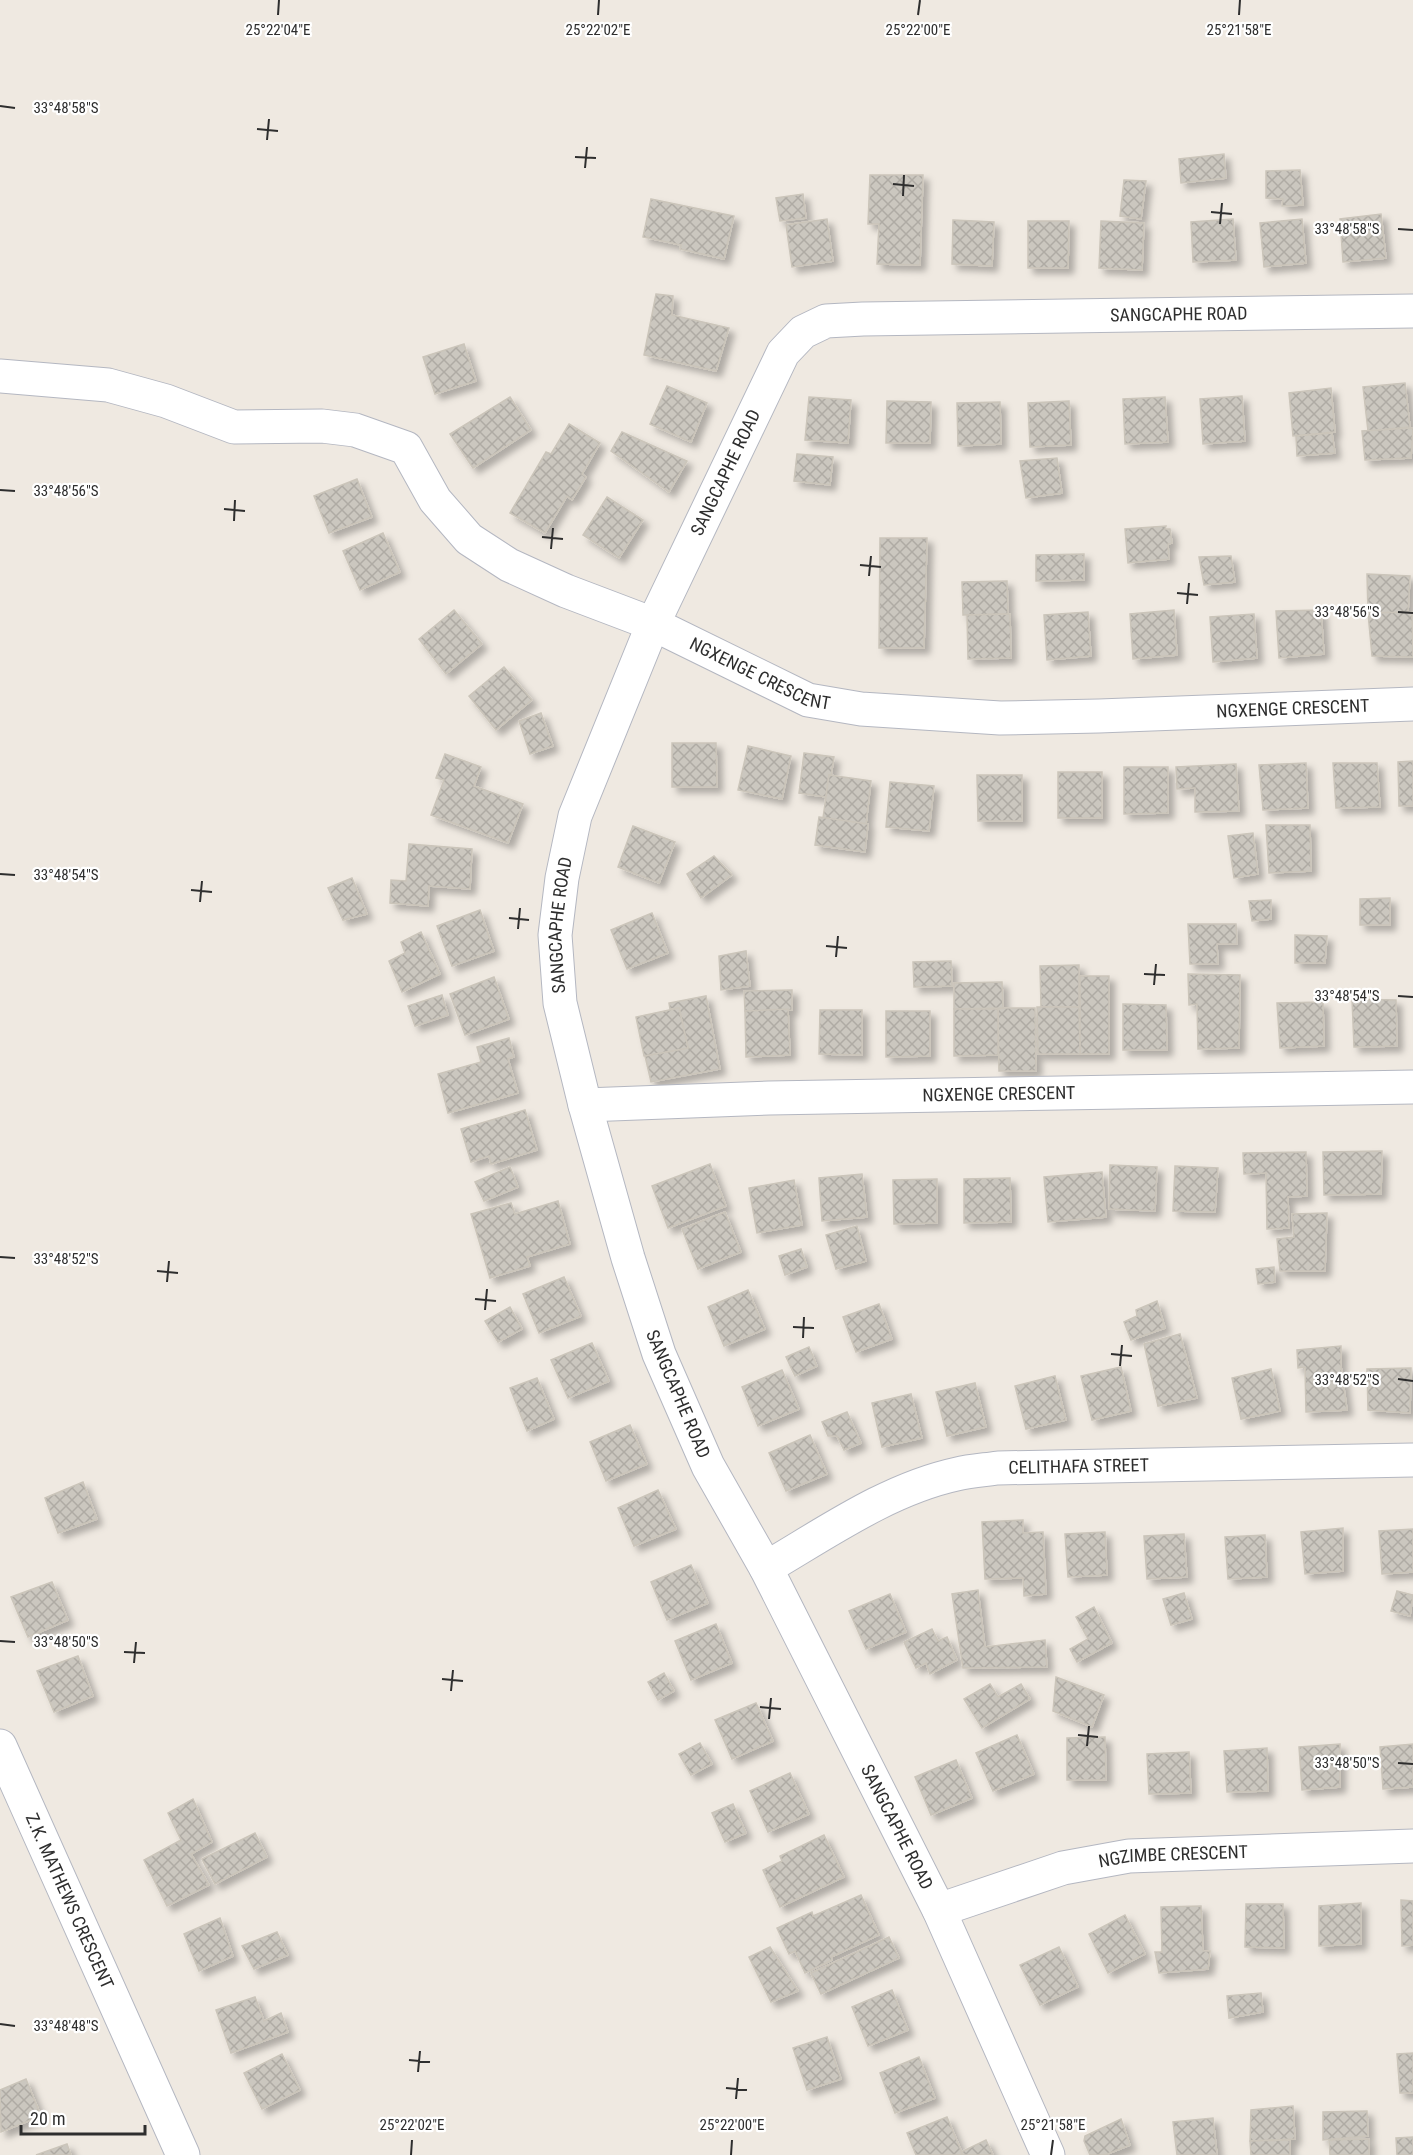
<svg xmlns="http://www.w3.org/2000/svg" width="1413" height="2155" font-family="'Roboto Condensed',sans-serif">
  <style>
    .building { fill: url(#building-cross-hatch); stroke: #cbc5ba; stroke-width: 1.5; filter: url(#shadow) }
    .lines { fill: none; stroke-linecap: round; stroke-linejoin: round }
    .street-casing { stroke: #b4b7c1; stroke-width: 35 }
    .street { stroke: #fff; stroke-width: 33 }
    .ticks { fill: none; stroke: #2e2e2e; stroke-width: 2 }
    .labels { text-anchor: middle; stroke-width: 4.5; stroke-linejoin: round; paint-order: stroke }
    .street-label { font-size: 18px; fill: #2e2e2e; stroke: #fff }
    .ticks-label { font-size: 15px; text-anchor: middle; fill: #2e2e2e; stroke: #fff; stroke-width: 4.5; stroke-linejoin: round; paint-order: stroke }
  </style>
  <defs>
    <pattern id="building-cross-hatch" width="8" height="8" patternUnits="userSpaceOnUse" patternTransform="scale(1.5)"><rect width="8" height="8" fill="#cbc7bf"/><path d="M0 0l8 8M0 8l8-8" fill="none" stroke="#afaba4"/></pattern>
    <filter id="shadow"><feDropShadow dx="5.5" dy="5.5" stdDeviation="3" flood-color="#0004"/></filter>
  </defs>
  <rect width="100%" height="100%" fill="#efe9e1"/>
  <g class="building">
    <path d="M1224 154 1226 178 1181 183 1179 159Z"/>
    <path d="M1300 170 1303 205 1282 206 1283 199 1266 198V171Z"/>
    <path d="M870 175H923L920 265 877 264 879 224H868Z"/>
    <path d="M1124 180 1146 181 1141 219 1120 216Z"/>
    <path d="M803 194 806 218 780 221 776 198Z"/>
    <path d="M651 199 734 216 724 259 680 249 681 245 643 237Z"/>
    <path d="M1381 214 1386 258 1343 262 1340 219Z"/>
    <path d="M827 219 833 261 792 267 786 225Z"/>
    <path d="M1233 219 1236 260 1193 262 1191 222Z"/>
    <path d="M1302 219 1306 263 1264 267 1260 223Z"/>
    <path d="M953 220 994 222 992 266 952 264Z"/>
    <path d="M1028 221H1069L1068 268H1028Z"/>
    <path d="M1101 221 1144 223 1142 270 1099 268Z"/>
    <path d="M656 294 673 296 672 315 729 328 716 371 644 355Z"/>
    <path d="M464 344 476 381 435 394 423 357Z"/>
    <path d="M1405 383 1410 427 1368 431 1363 387Z"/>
    <path d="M667 386 707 403 691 442 650 424Z"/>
    <path d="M1331 388 1335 432 1293 436 1289 393Z"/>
    <path d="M1242 396 1245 441 1203 444 1200 399Z"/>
    <path d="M510 397 531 430 473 468 450 434Z"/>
    <path d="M809 397 851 400 848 443 805 440Z"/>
    <path d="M1165 397 1168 442 1125 444 1123 399Z"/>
    <path d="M887 401 931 402 930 443H886Z"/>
    <path d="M1069 401 1071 445 1030 447 1028 403Z"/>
    <path d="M1000 402 1001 444 958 446 957 403Z"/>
    <path d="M569 424 600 443 582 474 586 477 572 500 567 496 545 533 510 513 546 452 551 454Z"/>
    <path d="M1413 428 1411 458 1365 460 1362 431Z"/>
    <path d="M622 432 687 461 669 492 611 451Z"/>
    <path d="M1332 433 1335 453 1297 456 1296 436Z"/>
    <path d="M797 454 833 457 830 485 794 481Z"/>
    <path d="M1057 458 1062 493 1026 498 1020 461Z"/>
    <path d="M357 479 372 517 329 533 314 496Z"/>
    <path d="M607 497 643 520 619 558 583 535Z"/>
    <path d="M1166 526 1165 529H1170L1172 543 1168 544 1169 559 1128 563 1125 529Z"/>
    <path d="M383 533 400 572 360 590 343 551Z"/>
    <path d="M880 538H927L924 648H879Z"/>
    <path d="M1084 554V580L1036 581V555Z"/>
    <path d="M1231 556 1235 582 1204 585 1199 557Z"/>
    <path d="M1367 574 1410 576 1408 613H1368Z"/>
    <path d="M1007 581 1008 614 963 615 962 582Z"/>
    <path d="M454 610 482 644 446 674 419 639Z"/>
    <path d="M1174 610 1177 655 1133 659 1130 614Z"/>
    <path d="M1321 610 1324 654 1279 658 1276 611Z"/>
    <path d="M1088 612 1091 656 1047 660 1044 615Z"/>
    <path d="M1412 612 1413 657 1372 656 1368 613Z"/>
    <path d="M1010 614 1011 658 968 659 967 615Z"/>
    <path d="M1254 614 1257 658 1213 662 1210 617Z"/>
    <path d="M504 667 532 700 496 730 469 696Z"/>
    <path d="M541 713 553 746 530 754 519 721Z"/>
    <path d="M672 743H716L717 787H672Z"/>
    <path d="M748 746 791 756 782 799 738 790Z"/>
    <path d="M804 753 834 757 831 776 829 775 826 797 799 793Z"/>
    <path d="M445 754 481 767 474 786 523 804 508 843 431 815 444 780 436 778Z"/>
    <path d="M1413 761V806H1399L1398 762Z"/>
    <path d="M1306 763 1308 808 1263 810 1259 765Z"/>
    <path d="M1333 763H1377L1380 807 1336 808Z"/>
    <path d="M1236 764 1239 811 1195 812V788L1177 789 1176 767Z"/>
    <path d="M1124 767H1168V813L1124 814Z"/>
    <rect x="1058" y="772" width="44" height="46"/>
    <path d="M829 775 871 781 866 824 823 818Z"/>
    <path d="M977 775H1022V821H978Z"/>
    <path d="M890 782 934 786 929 831 886 827Z"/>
    <path d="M819 817 868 824 865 852 815 845Z"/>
    <path d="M1266 825H1310L1311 871 1269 873Z"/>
    <path d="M633 826 675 842 659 883 618 867Z"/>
    <path d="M1253 833 1258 874 1234 878 1228 836Z"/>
    <path d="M409 844 472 849 470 889 429 886 428 906 390 903 391 880 406 881Z"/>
    <path d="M714 856 732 875 701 898 687 874Z"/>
    <path d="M352 878 367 914 343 920 328 888Z"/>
    <path d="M1390 898V925H1360V899Z"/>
    <path d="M1271 900V919L1252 921 1249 901Z"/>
    <path d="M480 910 494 951 452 966 437 926Z"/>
    <path d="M652 913 668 953 627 969 611 930Z"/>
    <path d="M1188 924H1236L1237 944H1217L1218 964H1190Z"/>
    <path d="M421 932 440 974 402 992 389 961 405 953 401 942Z"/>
    <path d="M1295 935 1327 936 1325 963H1295Z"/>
    <path d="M746 951 750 986 721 990 719 956Z"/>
    <path d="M951 961 952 986 914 987 913 962Z"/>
    <path d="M1079 965V1007H1041L1040 966Z"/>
    <path d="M1188 974 1240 975 1239 1048 1198 1049 1197 1004 1189 1005Z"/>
    <rect x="1080" y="976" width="29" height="78"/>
    <path d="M494 977 509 1019 465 1035 450 994Z"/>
    <path d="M1002 982 1003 1008 954 1009V983Z"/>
    <path d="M792 990V1010L745 1011 744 991Z"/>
    <path d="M442 995 448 1015 415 1026 408 1006Z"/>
    <path d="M706 996 720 1069 651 1082 645 1056 688 1048 679 1008 670 1009 669 1003Z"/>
    <path d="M1352 999 1396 1000 1397 1046 1354 1047Z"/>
    <path d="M1323 1002 1324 1046 1280 1048 1277 1003Z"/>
    <path d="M1123 1004 1166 1005 1167 1050H1123Z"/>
    <path d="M1037 1007H1079L1080 1054H1038Z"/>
    <path d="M679 1008 688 1048 644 1056 636 1017Z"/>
    <path d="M1003 1008H1035L1036 1071H999L998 1009Z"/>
    <path d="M788 1009 790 1055 746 1057 745 1011Z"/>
    <path d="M954 1009H998V1055L954 1056Z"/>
    <path d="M820 1010H862V1055L819 1054Z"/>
    <path d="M886 1011H930V1056L886 1057Z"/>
    <path d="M509 1038 514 1057 508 1059 518 1093 448 1113 438 1074 481 1062 477 1047Z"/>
    <path d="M525 1110 537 1150 491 1164 489 1156 471 1162 461 1129Z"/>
    <path d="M1382 1151 1381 1194 1324 1195 1323 1152Z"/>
    <path d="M1306 1152 1307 1196 1288 1197 1289 1228 1267 1229 1266 1173 1244 1174 1243 1153Z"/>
    <path d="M710 1164 726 1206 668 1228 652 1186Z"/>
    <path d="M1110 1165 1157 1167 1155 1211 1109 1209Z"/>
    <path d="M1175 1166 1218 1168 1215 1212 1173 1211Z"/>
    <path d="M510 1167 518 1187 484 1201 475 1182Z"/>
    <path d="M1102 1172 1106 1217 1048 1222 1044 1177Z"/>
    <path d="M862 1174 867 1217 822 1221 819 1178Z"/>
    <path d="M1010 1178 1011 1222 964 1223V1179Z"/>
    <path d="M937 1179V1223L894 1224 893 1180Z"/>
    <path d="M794 1180 802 1225 757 1233 749 1188Z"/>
    <path d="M558 1201 570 1244 527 1257 530 1266 490 1278 471 1214 511 1203 515 1214Z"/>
    <path d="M725 1212 741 1252 698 1269 682 1229Z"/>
    <path d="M1327 1213 1325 1271H1280L1277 1239 1294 1237 1292 1214Z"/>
    <path d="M857 1226 866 1261 836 1269 826 1235Z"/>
    <path d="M801 1249 807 1267 785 1275 779 1256Z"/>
    <path d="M1274 1267 1275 1282 1258 1284 1256 1269Z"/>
    <path d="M564 1277 581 1316 539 1333 523 1294Z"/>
    <path d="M748 1290 765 1329 724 1346 708 1307Z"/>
    <path d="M1157 1301 1165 1328 1131 1340 1124 1322 1137 1316 1136 1310Z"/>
    <path d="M879 1304 892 1339 856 1352 843 1317Z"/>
    <path d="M510 1307 522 1329 498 1342 485 1321Z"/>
    <path d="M1180 1334 1197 1398 1158 1406 1144 1344Z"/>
    <path d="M592 1343 609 1381 568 1398 551 1360Z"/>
    <path d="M1341 1346V1366L1347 1410 1306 1412 1305 1367 1298 1368 1297 1350Z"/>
    <path d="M809 1347 817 1366 795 1376 786 1357Z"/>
    <path d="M1121 1367 1131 1411 1092 1420 1081 1376Z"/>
    <path d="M1411 1368 1410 1413 1368 1410 1367 1369Z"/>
    <path d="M1271 1369 1280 1411 1241 1419 1232 1378Z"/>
    <path d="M782 1370 799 1409 758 1426 742 1387Z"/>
    <path d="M1055 1376 1066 1420 1026 1429 1015 1386Z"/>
    <path d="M537 1378 554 1419 527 1431 510 1388Z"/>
    <path d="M975 1383 986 1427 947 1436 936 1392Z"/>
    <path d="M911 1394 922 1438 882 1447 872 1403Z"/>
    <path d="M847 1412 861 1443 844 1450 837 1436H828L822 1422Z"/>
    <path d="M630 1425 647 1464 606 1481 590 1442Z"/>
    <path d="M810 1435 827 1474 786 1491 769 1453Z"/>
    <path d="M83 1482 97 1519 58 1533 45 1498Z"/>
    <path d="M658 1490 676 1529 634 1546 618 1508Z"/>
    <path d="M1023 1520V1533L1043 1532 1046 1594 1024 1596 1023 1578 985 1579 982 1522Z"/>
    <path d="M1343 1528V1571L1305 1574 1301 1532Z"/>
    <path d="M1413 1529V1572L1382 1574 1379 1531Z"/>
    <path d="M1105 1532 1107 1575 1068 1577 1065 1534Z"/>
    <path d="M1184 1534 1187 1577 1147 1579 1144 1536Z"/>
    <path d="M1265 1535 1267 1577 1228 1579 1225 1537Z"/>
    <path d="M691 1565 708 1603 667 1620 651 1582Z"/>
    <path d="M52 1582 68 1620 28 1637 11 1597Z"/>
    <path d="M978 1590 985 1647 1045 1640 1047 1667 963 1668 952 1594Z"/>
    <path d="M1397 1591 1413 1595 1410 1616 1391 1611Z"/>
    <path d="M1184 1593 1192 1619 1171 1625 1163 1599Z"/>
    <path d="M890 1594 906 1632 866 1649 849 1611Z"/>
    <path d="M1094 1607 1112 1643 1077 1662 1070 1649 1088 1639 1076 1617Z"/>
    <path d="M716 1624 732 1663 691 1680 675 1641Z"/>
    <path d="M932 1629 938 1641 947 1637 957 1660 930 1674 926 1663 916 1668 904 1642Z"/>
    <path d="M78 1656 93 1696 54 1712 37 1671Z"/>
    <path d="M664 1673 674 1691 658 1700 648 1682Z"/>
    <path d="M1056 1677 1104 1695 1092 1727 1053 1711Z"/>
    <path d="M990 1684 998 1697 1021 1684 1030 1699 982 1728 964 1699Z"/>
    <path d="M756 1703 773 1741 732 1759 715 1720Z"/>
    <path d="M1017 1735 1034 1774 993 1791 976 1753Z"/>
    <path d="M1105 1737 1106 1780H1067V1738Z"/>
    <path d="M700 1743 712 1764 691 1775 679 1754Z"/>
    <path d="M1340 1744V1787L1302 1790 1299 1747Z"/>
    <path d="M1413 1744V1787L1383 1789 1380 1747Z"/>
    <path d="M1267 1748 1268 1791 1227 1792 1224 1751Z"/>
    <path d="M1189 1752 1191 1793 1149 1794 1147 1754Z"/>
    <path d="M956 1760 972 1798 931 1815 915 1777Z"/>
    <path d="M790 1773 809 1814 768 1832 750 1791Z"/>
    <path d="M193 1799 212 1842 191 1854 209 1885 167 1906 144 1860 181 1840 168 1813Z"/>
    <path d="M733 1804 746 1833 725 1842 712 1813Z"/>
    <path d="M255 1833 267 1857 215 1884 202 1859Z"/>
    <path d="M824 1835 844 1877 780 1907 763 1870 782 1861 780 1856Z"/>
    <path d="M861 1895 879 1935 831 1957 832 1960 805 1973 795 1951 789 1954 777 1928 812 1912 813 1916Z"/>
    <path d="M1401 1900 1413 1901V1945L1402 1946Z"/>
    <path d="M1361 1903V1944L1319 1946V1906Z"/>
    <path d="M1246 1904H1283L1284 1948 1245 1947Z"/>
    <path d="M1201 1906 1203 1951H1210L1208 1969 1159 1973 1155 1952H1162L1161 1907Z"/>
    <path d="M1125 1915 1145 1954 1108 1973 1089 1934Z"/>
    <path d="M220 1918 233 1956 199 1971 184 1934Z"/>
    <path d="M277 1932 288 1955 254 1969 242 1946Z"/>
    <path d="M889 1937 899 1958 821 1994 811 1973Z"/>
    <path d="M770 1947 798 1991 771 2002 749 1957Z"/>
    <path d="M1059 1947 1078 1987 1040 2005 1020 1965Z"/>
    <path d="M892 1990 908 2030 868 2046 852 2007Z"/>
    <path d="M1261 1993 1263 2012 1229 2018 1227 1996Z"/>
    <path d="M255 1997 264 2021 281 2013 288 2032 231 2053 216 2010Z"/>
    <path d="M827 2037 841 2079 807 2090 793 2048Z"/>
    <path d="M1413 2053V2093H1400L1397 2054Z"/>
    <path d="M282 2054 300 2090 262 2109 244 2073Z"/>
    <path d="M919 2057 935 2098 895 2113 880 2073Z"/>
    <path d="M26 2079 41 2116 1 2132 0 2090Z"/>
    <path d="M1293 2106 1295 2139 1250 2141 1251 2110Z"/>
    <path d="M1367 2111 1368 2136 1323 2140V2112Z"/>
    <path d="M947 2117 963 2155H916L907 2133Z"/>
    <path d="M1213 2118 1217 2155H1177L1173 2122Z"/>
    <path d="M1121 2119 1130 2145 1105 2155H1090L1084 2141 1085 2136Z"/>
    <path d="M1413 2137V2155H1397L1396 2138Z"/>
    <path d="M1369 2139V2155H1330L1329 2140Z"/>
    <path d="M986 2140 993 2155H963L961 2152Z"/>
    <path d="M1290 2140V2155H1251L1250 2141Z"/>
    <path d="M67 2144 71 2155H36Z"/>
  </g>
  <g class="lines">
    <g class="street-casing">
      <g id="street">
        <path id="s1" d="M0 376 108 385 166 401 234 427 322 426 355 430 406 448 435 500 469 539 509 565 566 591 653 624 808 700 861 709 1000 718 1099 716 1413 704"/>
        <path id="s2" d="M585 1105 769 1098 1413 1087"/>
        <path id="s3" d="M766 1568C826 1533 888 1489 957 1474 970 1471 984 1470 998 1468L1413 1460"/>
        <path id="s4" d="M0 1746 183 2155"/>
        <path id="s5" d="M939 1910 1063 1868 1129 1856 1413 1846"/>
        <path id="s6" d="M1048 2155 939 1910 766 1568 708 1466 659 1354 628 1258 585 1105 560 1003 555 935 562 878 575 816 653 624 783 353 803 332 826 321 863 319 1413 311"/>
      </g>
    </g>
    <use href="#street" class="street"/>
  </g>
  <path class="ticks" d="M278 15 279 0M598 15 599 0M918 15 920 0M1239 15 1240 0M0 106 15 108M257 129 278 131M267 140 269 119M575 157 596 158M585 168 587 147M893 184 914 186M903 196 904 175M1211 212 1232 214M1220 224 1222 203M1398 229 1413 230M0 490 15 491M224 509 245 511M234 521 235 500M542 537 563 539M551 549 553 528M860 565 881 567M869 576 871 556M1177 593 1198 595M1187 604 1189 583M1398 612 1413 613M0 874 15 875M191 890 212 892M200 902 202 881M509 918 529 920M518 929 520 908M826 946 847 948M836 957 838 936M1144 974 1165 975M1154 985 1156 964M1398 996 1413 997M0 1257 15 1258M157 1271 178 1273M167 1282 169 1261M475 1299 496 1301M485 1310 487 1289M793 1327 814 1328M803 1338 804 1317M1111 1354 1132 1356M1120 1366 1122 1345M1398 1379 1413 1381M0 1641 15 1642M124 1652 145 1653M134 1663 136 1642M442 1679 463 1681M451 1691 453 1670M760 1707 781 1709M769 1719 771 1698M1078 1735 1098 1737M1087 1746 1089 1726M1398 1763 1413 1764M0 2024 15 2026M409 2060 430 2062M418 2072 420 2051M726 2088 747 2090M736 2099 738 2078M411 2155 412 2140M731 2155 732 2140M1051 2155 1053 2140"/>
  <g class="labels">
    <g class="street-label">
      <text dy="6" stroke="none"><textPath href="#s6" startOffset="2360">SANGCAPHE ROAD</textPath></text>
      <text dy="6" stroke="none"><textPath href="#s6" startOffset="1820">SANGCAPHE ROAD</textPath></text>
      <text dy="6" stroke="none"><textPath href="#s1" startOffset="850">NGXENGE CRESCENT</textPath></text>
      <text dy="6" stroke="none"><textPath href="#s1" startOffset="1390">NGXENGE CRESCENT</textPath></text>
      <text dy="6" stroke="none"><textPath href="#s6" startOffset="1334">SANGCAPHE ROAD</textPath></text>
      <text dy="6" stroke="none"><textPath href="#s2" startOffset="414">NGXENGE CRESCENT</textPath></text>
      <text transform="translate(678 1394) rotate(67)" y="6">SANGCAPHE ROAD</text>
      <text dy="6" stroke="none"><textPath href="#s3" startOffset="336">CELITHAFA STREET</textPath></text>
      <text transform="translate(897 1827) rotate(63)" y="6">SANGCAPHE ROAD</text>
      <text dy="6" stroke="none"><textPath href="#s5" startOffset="242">NGZIMBE CRESCENT</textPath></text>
      <text dy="6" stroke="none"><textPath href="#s4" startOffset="170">Z.K. MATHEWS CRESCENT</textPath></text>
    </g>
  </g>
  <g class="ticks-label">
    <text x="278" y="35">25°22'04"E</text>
    <text x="598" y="35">25°22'02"E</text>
    <text x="918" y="35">25°22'00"E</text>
    <text x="1239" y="35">25°21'58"E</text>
    <text x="66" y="113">33°48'58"S</text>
    <text x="1347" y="234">33°48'58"S</text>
    <text x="66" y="496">33°48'56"S</text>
    <text x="1347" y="617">33°48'56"S</text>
    <text x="66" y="880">33°48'54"S</text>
    <text x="1347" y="1001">33°48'54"S</text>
    <text x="66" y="1264">33°48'52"S</text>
    <text x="1347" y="1385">33°48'52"S</text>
    <text x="66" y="1647">33°48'50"S</text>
    <text x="1347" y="1768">33°48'50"S</text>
    <text x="66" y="2031">33°48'48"S</text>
    <text x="412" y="2130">25°22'02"E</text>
    <text x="732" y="2130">25°22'00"E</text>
    <text x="1053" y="2130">25°21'58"E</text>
  </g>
  <path d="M21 2125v9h124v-9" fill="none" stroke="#2e2e2e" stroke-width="3"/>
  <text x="30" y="2125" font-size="18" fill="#2e2e2e" stroke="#ffffff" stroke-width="4.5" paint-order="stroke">20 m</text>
</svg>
